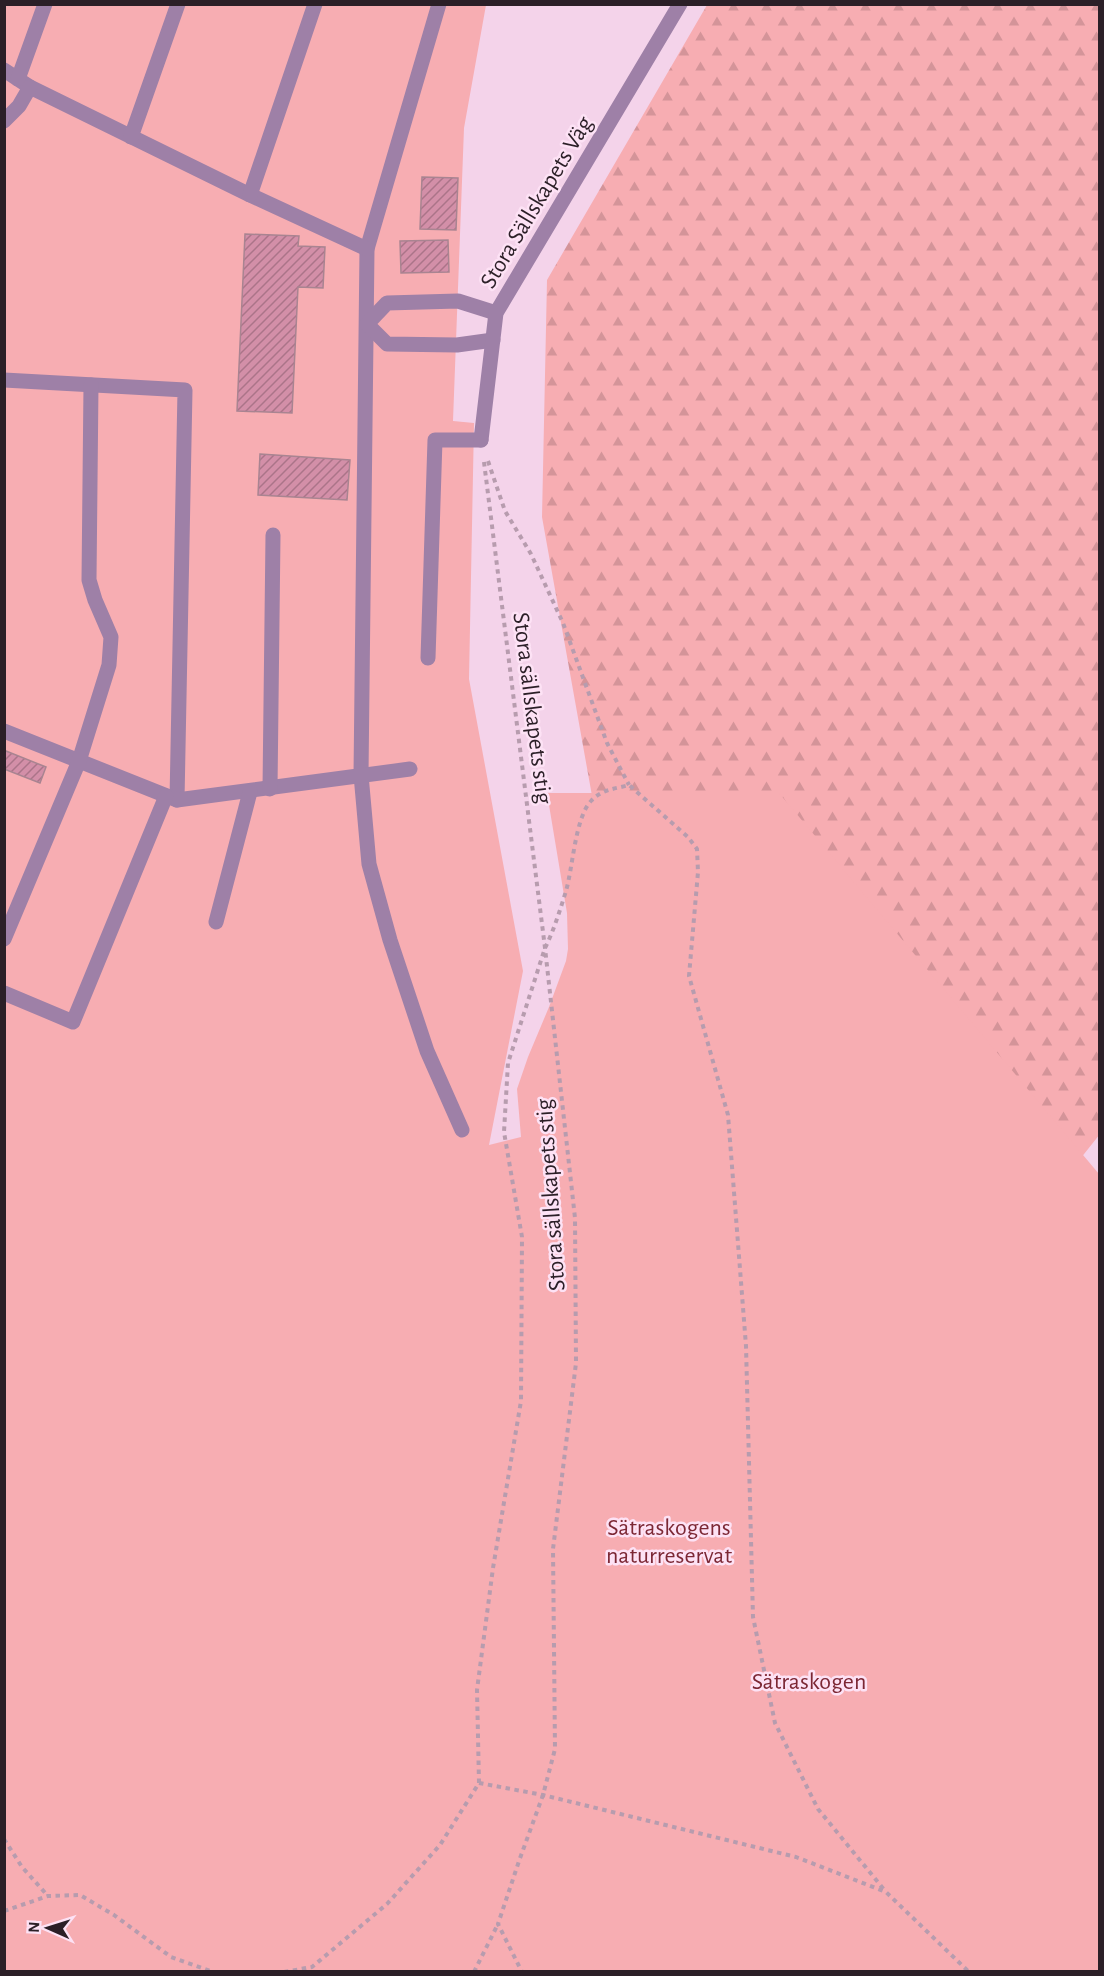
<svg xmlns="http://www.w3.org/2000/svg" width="1104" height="1976" font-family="'Alegreya Sans',sans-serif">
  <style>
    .forest { fill: url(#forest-firs) }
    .green { fill: #f7adb2 }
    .building { fill: url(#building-hatch); stroke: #a98491; stroke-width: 1.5 }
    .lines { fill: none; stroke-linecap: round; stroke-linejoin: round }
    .path { stroke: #b79cae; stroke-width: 4; stroke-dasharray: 4.5 4.5; stroke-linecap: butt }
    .lane { stroke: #9e80a7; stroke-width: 15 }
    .street { stroke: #9e80a7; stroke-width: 15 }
    .labels { text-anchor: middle; stroke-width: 5; stroke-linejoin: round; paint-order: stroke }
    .street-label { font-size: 24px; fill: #2b1f27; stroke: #fde2f5 }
    .park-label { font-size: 24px; fill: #7c2734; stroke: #fde2f5 }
  </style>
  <defs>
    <pattern id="forest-firs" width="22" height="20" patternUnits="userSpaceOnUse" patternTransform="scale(1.5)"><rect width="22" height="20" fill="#f7adb2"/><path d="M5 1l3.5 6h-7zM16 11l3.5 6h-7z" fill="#d49499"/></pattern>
    <pattern id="building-hatch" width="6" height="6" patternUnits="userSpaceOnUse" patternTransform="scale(1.5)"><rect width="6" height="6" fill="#d38fa8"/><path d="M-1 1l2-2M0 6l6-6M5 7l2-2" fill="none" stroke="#ab7489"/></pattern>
  </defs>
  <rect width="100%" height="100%" fill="#f4d3ea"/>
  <path class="forest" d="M707 5H1099L1100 1134 1053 1193 1099 1971 4 1004 588 1487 594 807 542 517 547 280Z"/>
  <path class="green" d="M5 5H486L464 128 453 421 474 423 469 679 523 971 489 1145 521 1137 517 1089 528 1057 549 1007 566 961 568 949 567 913 547 793H779L1099 1174V1971L5 1972Z"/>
  <g class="building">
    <path d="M422 177 458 178 456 230 420 229Z"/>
    <path d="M245 234 299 236 298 246 325 247 323 288 298 287 292 413 237 411Z"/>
    <path d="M448 240 449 272 401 273 400 241Z"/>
    <path d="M260 454 350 460 347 500 258 495Z"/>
    <path d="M6 751 46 767 40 783 4 769V755Z"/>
  </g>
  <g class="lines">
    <g class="path">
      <path d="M488 461 505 511 531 554 563 623 607 743 629 785"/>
      <path d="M484 462 545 948 575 1218 576 1363 553 1549 555 1749 543 1795 519 1861 498 1924 522 1972"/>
      <path d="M479 1783 543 1795 796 1857 886 1892 969 1972"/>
      <path d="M4 1839 22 1867 48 1896"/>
      <path d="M4 1911 48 1896 80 1895 114 1915 171 1957 213 1972"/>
      <path d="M284 1972 312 1967 387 1904 440 1845 479 1783 477 1690 493 1568 521 1401 522 1237 504 1132 508 1063 545 948C554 930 560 910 566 891 573 867 575 818 591 801 602 789 615 789 629 785L688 837 697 849 698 872 689 976 728 1115 746 1346 753 1617 775 1723 818 1809 886 1892"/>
      <path d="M474 1972 498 1924"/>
    </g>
    <g class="lane">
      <path d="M439 4 367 249 361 775 369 864 390 940 427 1051 462 1130"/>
      <path d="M4 70 30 87 250 195 367 249"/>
      <path d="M18 79 45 4"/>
      <path d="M4 121 19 106 30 87"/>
      <path d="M131 137 178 4"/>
      <path d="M250 195 315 4"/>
      <path d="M493 340 457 345 387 344 367 324 387 303 458 301 496 313"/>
      <path d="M4 380 185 390 177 800"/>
      <path d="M428 658 435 440H481"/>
      <path d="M4 731 177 800 410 769"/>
      <path d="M270 789 273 535"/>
      <path d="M216 922 250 792"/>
      <path d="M4 939 79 761 109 665 111 637 95 600 89 580 91 385"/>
      <path d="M4 993 73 1022 166 796"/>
    </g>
    <path class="street" d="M481 440 496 313 680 4"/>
  </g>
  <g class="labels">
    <g class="street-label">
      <text transform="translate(536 202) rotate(-59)" y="8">Stora Sällskapets Väg</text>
      <text transform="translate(533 708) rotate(83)" y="8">Stora sällskapets stig</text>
      <text transform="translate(550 1195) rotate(-94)" y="8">Stora sällskapets stig</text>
    </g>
    <g class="park-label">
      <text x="669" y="1535">Sätraskogens<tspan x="669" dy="28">naturreservat</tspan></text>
      <text x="809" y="1689">Sätraskogen</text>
    </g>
  </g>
  <rect width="1104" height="1976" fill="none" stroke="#2b1f27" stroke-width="12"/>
  <g transform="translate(48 1928) rotate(273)" stroke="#fde2f5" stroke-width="4.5" paint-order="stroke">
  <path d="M0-4.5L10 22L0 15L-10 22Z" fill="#2b1f27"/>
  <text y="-9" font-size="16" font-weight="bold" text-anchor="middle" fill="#2b1f27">N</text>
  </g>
</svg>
